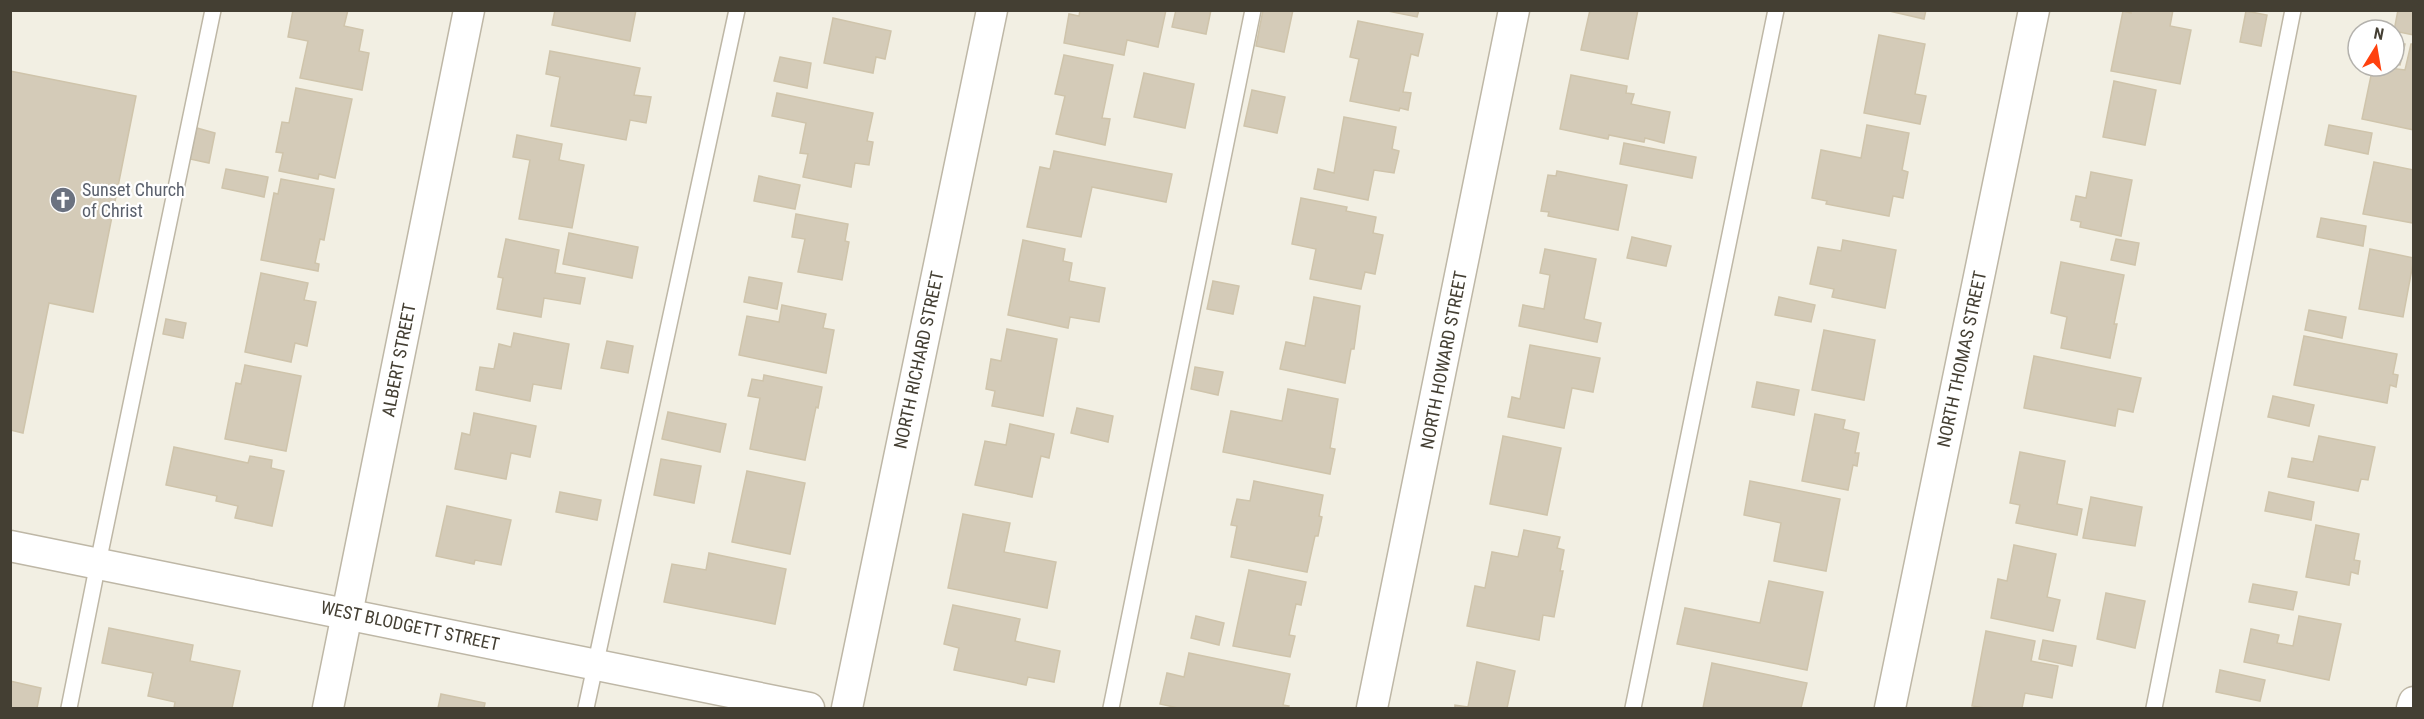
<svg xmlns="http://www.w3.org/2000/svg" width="2424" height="719" font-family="'Roboto Condensed',sans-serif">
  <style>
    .building { fill: #d4cbb8; stroke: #cfc4ab; stroke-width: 1.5 }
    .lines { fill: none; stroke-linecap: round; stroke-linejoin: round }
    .lane-casing { stroke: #beb7a6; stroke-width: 18 }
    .street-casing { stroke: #beb7a6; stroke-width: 33 }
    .lane { stroke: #fff; stroke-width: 15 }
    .street { stroke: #fff; stroke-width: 30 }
    .labels { text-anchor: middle; stroke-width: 4.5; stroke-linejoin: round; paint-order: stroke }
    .worship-label { font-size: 18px; fill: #5b616d; stroke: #fff; text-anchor: start }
    .street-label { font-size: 18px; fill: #443f33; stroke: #fff }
  </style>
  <rect width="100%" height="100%" fill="#f2efe3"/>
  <g class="building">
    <path d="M293 10H348L344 26 363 30 359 51 369 53 362 90 300 78 308 41 288 37Z"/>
    <path d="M555 10H636L630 41 552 25Z"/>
    <path d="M1080 10H1166L1158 47 1127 40 1124 55 1064 43 1069 14 1079 16Z"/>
    <path d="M1176 10H1211L1206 34 1172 27Z"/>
    <path d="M1263 10H1293L1284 52 1256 46Z"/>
    <path d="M1383 10H1419L1417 17Z"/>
    <path d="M1590 10H1638L1628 59 1581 50Z"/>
    <path d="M1885 10H1926L1924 19Z"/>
    <path d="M2131 10H2173L2170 26 2191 30 2180 84 2111 71 2123 11 2131 13Z"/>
    <path d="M2398 10H2414V35L2394 31Z"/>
    <path d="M2246 11 2267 15 2261 46 2240 42Z"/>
    <path d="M833 18 891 31 885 59 876 57 873 73 824 63Z"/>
    <path d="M1358 21 1423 34 1418 56 1411 54 1403 92 1411 93 1408 110 1400 108 1399 111 1350 101 1359 59 1350 57Z"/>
    <path d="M2354 33 2358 34V57L2350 55Z"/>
    <path d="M1879 35 1925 44 1915 94 1926 96 1920 124 1864 113Z"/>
    <path d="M2394 42 2405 44 2400 65 2394 64Z"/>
    <path d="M2411 44H2414V130L2362 119 2373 66 2405 70Z"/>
    <path d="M550 51 640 68 634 95 651 97 646 123 630 120 626 140 551 126 560 77 546 74Z"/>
    <path d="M1064 55 1113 65 1102 118 1110 119 1105 145 1056 134 1065 96 1055 94Z"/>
    <path d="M780 57 811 63 807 88 774 81Z"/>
    <path d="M10 71 136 96 93 312 49 303 23 433 10 430Z"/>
    <path d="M1144 73 1194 84 1185 128 1134 117Z"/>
    <path d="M1571 75 1627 86 1626 93 1634 94 1631 104 1670 112 1664 143 1645 138 1644 142 1609 135 1608 139 1560 129Z"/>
    <path d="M2114 81 2156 90 2145 145 2103 137Z"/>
    <path d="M296 88 352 99 335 178 319 174 318 179 279 171 283 153 276 152 282 122 289 123Z"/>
    <path d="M1252 90 1285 97 1277 133 1244 126Z"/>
    <path d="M777 93 873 113 867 141 873 142 869 165 855 163 851 187 803 177 808 154 800 153 806 123 772 116Z"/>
    <path d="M1344 117 1396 127 1392 149 1399 151 1394 173 1374 170 1368 200 1314 189 1318 169 1334 173Z"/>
    <path d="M1867 125 1909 133 1902 170 1908 172 1903 198 1893 196 1889 216 1826 204 1827 201 1812 198 1821 150 1861 158Z"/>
    <path d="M2329 125 2372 133 2368 154 2325 145Z"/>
    <path d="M197 128 215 133 209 163 190 159Z"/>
    <path d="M517 135 562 144 559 160 584 165 572 228 519 219 530 160 513 157Z"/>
    <path d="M1624 143 1696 157 1692 178 1620 164Z"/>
    <path d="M1054 151 1172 174 1166 202 1092 187 1081 237 1027 227 1040 167 1050 169Z"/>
    <path d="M2374 162 2414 170 2413 223 2363 214Z"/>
    <path d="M226 169 268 177 264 197 222 188Z"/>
    <path d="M1557 171 1627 185 1618 230 1548 216 1549 212 1541 211 1548 175 1556 176Z"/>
    <path d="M2091 172 2132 180 2121 236 2080 227 2081 222 2071 220 2076 196 2086 198Z"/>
    <path d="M759 176 800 185 795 209 754 201Z"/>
    <path d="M281 179 334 189 324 240 320 239 315 263 319 264 318 271 261 260 274 193 278 194Z"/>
    <path d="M1301 198 1347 207 1346 211 1376 217 1373 233 1383 235 1375 274 1365 272 1361 289 1310 279 1316 249 1292 244Z"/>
    <path d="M796 214 848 224 845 241 849 242 842 280 798 272 805 239 792 237Z"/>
    <path d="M2321 218 2366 226 2363 246 2317 237Z"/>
    <path d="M569 233 638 247 632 278 563 264Z"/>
    <path d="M1632 237 1671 246 1666 266 1627 258Z"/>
    <path d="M506 239 559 250 555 273 585 278 580 304 544 298 541 317 497 309 503 278 498 277Z"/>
    <path d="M2116 239 2139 243 2135 265 2111 260Z"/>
    <path d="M1023 240 1065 249 1063 261 1072 263 1069 281 1105 288 1099 322 1070 317 1068 328 1008 315Z"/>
    <path d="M1843 240 1896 250 1885 308 1832 297 1834 289 1810 284 1818 247 1841 251Z"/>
    <path d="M1545 249 1596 259 1584 319 1601 323 1597 342 1519 326 1523 305 1544 309 1550 275 1540 273Z"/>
    <path d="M2370 249 2414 258 2403 317 2359 309Z"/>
    <path d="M2061 262 2124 275 2114 324H2117L2110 358 2061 348 2067 317 2051 313Z"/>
    <path d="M261 273 308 283 304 300 316 302 307 346 295 343 291 362 245 352Z"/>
    <path d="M749 277 782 283 777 309 744 302Z"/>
    <path d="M1213 281 1239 286 1233 314 1207 309Z"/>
    <path d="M1314 297 1360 306 1354 349H1351L1345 383 1280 369 1286 342 1305 346Z"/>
    <path d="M1779 297 1815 305 1811 322 1775 315Z"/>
    <path d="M782 305 826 314 823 328 834 330 826 373 739 355 747 316 779 322Z"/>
    <path d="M2309 310 2346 317 2342 338 2305 330Z"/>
    <path d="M166 319 186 323 183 338 163 334Z"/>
    <path d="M1007 329 1057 339 1043 416 992 406 995 391 986 389 991 359 1001 361Z"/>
    <path d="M1824 330 1875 340 1864 400 1812 390Z"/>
    <path d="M514 333 569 344 561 389 533 384 530 401 476 390 480 367 494 369 499 344 511 347Z"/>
    <path d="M2304 336 2397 354 2393 374 2398 375 2396 387 2390 385 2387 403 2294 385Z"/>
    <path d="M607 341 633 346 628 373 601 368Z"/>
    <path d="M1530 345 1600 358 1593 392 1572 388 1564 428 1508 417 1512 397 1520 399Z"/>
    <path d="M2034 356 2141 378 2133 412 2118 409 2115 426 2024 408Z"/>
    <path d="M245 365 301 376 286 451 225 439 236 383 241 384Z"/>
    <path d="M1195 367 1223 372 1218 395 1191 389Z"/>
    <path d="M764 375 822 387 818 408 816 407 805 460 750 449 760 398 748 396 752 379 763 381Z"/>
    <path d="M1757 382 1799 390 1794 415 1752 407Z"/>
    <path d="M1288 389 1338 399 1330 448 1335 449 1330 474 1223 452 1231 411 1282 421Z"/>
    <path d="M2273 396 2314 405 2309 426 2268 417Z"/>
    <path d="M1077 408 1113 416 1108 442 1071 433Z"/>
    <path d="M668 412 726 424 720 452 662 439Z"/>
    <path d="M474 413 536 426 530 457 511 453 506 479 455 469 462 433 470 435Z"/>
    <path d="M1815 414 1845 420 1843 429 1859 433 1855 453H1859L1857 466 1853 465 1848 490 1802 481Z"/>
    <path d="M1010 424 1054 434 1049 458 1041 456 1032 497 975 485 985 441 1006 445Z"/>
    <path d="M1503 436 1561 448 1547 515 1490 504Z"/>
    <path d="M2319 436 2375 447 2368 480 2361 479 2358 491 2288 477 2292 458 2313 462Z"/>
    <path d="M174 447 248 463 250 456 272 460 271 468 284 471 272 526 235 518 238 506 216 501 217 496 166 485Z"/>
    <path d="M2020 452 2065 461 2057 504 2082 509 2077 535 2016 523 2020 505 2010 503Z"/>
    <path d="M661 459 701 466 694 503 654 495Z"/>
    <path d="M747 471 805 483 790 554 732 542Z"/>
    <path d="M1254 481 1323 495 1319 516 1322 517 1318 536H1315L1307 572 1231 557 1237 526 1231 525 1237 499 1250 501Z"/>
    <path d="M1750 481 1840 499 1826 571 1774 561 1781 523 1744 515Z"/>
    <path d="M560 492 601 500 597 520 556 512Z"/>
    <path d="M2269 492 2314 502 2311 520 2265 511Z"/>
    <path d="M2091 497 2142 507 2135 546 2083 538Z"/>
    <path d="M447 506 511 520 501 565 475 560 474 564 436 556Z"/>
    <path d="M963 514 1010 523 1004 552 1056 562 1047 608 948 588Z"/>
    <path d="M2316 525 2359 534 2354 560 2360 561 2358 574 2351 572 2349 585 2306 577Z"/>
    <path d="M1524 530 1560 537 1557 548 1564 550 1560 571H1563L1554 617 1543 615 1539 640 1467 626 1475 586 1485 588 1492 552 1518 557Z"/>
    <path d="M2014 545 2056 554 2047 597 2060 600 2053 631 1991 618 1998 579 2007 581Z"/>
    <path d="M709 553 786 569 775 624 664 602 672 564 706 570Z"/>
    <path d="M1249 570 1306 582 1301 605 1296 604 1289 635 1295 636 1290 657 1233 646Z"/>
    <path d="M1769 581 1823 592 1807 670 1677 644 1685 608 1760 623Z"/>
    <path d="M2253 584 2297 592 2293 610 2249 602Z"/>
    <path d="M2106 593 2145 601 2135 648 2097 639Z"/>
    <path d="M953 605 1020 619 1015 641 1060 651 1054 682 1028 677 1026 685 954 670 959 648 944 644Z"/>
    <path d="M1196 616 1224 623 1219 645 1191 638Z"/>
    <path d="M2299 616 2341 624 2329 680 2244 662 2251 629 2279 635 2277 643 2293 646Z"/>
    <path d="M109 628 193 645 190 661 240 671 232 708H174L175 702 148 696 153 673 102 663Z"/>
    <path d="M1986 631 2035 641 2031 661 2058 666 2052 698 2025 693 2022 708H1985L1972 706Z"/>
    <path d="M2043 640 2076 646 2072 666 2039 659Z"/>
    <path d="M1189 653 1290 674 1283 705 1289 706 1288 708H1178L1160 704 1167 673 1184 677Z"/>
    <path d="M1477 662 1515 671 1507 708H1510H1455V705L1468 707Z"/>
    <path d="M1712 663 1807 683 1801 708H1703Z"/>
    <path d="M2220 670 2265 680 2260 701 2216 692Z"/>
    <path d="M10 681 41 688 37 708H10Z"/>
    <path d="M441 694 485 703 484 708H438Z"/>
  </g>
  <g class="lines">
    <g class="lane-casing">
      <g id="lane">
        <path d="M69 708 98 563 213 10"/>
        <path d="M586 708 737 10"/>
        <path d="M1111 708 1253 10"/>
        <path d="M1633 708 1776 10"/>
        <path d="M2154 708 2293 10"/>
      </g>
    </g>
    <g class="street-casing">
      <g id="street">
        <path d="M10 546 809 708"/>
        <path d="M328 708 469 10"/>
        <path d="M847 708 992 10"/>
        <path d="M1372 708 1514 10"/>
        <path d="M1890 708 2034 10"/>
        <path d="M2412 708 2414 702"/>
      </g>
    </g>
    <use href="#lane" class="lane"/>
    <use href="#street" class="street"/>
  </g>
  <defs>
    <g id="church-disc" transform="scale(1.35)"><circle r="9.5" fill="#6b7280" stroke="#fff"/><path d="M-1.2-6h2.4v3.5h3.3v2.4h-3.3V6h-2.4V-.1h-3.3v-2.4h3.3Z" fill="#fff"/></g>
  </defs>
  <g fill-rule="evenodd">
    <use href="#church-disc" x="63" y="200"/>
  </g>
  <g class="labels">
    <g class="worship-label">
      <text x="82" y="196">Sunset Church<tspan x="82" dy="21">of Christ</tspan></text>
    </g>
    <g class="street-label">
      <text transform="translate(1962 359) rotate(-78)" y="6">NORTH THOMAS STREET</text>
      <text transform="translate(399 360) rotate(-79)" y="6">ALBERT STREET</text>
      <text transform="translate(919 360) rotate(-78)" y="6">NORTH RICHARD STREET</text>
      <text transform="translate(1444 360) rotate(-79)" y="6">NORTH HOWARD STREET</text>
      <text transform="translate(410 626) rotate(12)" y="6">WEST BLODGETT STREET</text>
    </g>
  </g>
  <rect width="2424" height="719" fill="none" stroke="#443f33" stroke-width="24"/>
  <g transform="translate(2376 48) rotate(11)"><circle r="28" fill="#ffffff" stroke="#b4b2ad" stroke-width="1.5"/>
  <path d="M0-4.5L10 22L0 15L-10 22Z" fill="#ff410e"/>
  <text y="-9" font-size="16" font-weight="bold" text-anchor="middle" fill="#443f33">N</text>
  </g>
</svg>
